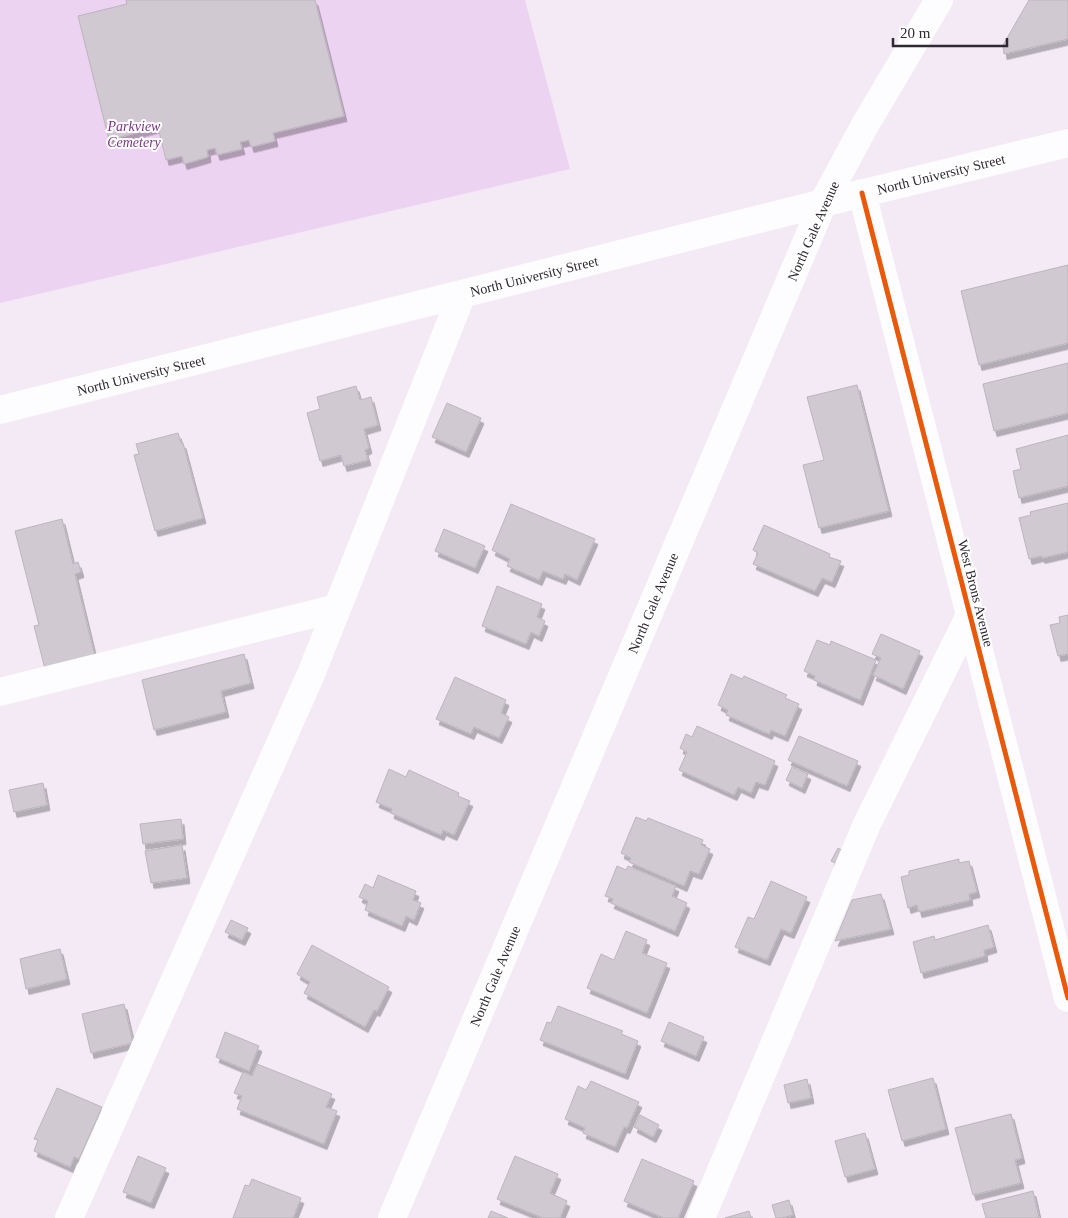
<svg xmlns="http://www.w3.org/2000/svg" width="1068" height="1218" font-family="'Times New Roman',serif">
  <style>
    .green { fill: #edd3f2 }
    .building { fill: #d0c9d1; stroke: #bbb5bc; filter: url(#shadow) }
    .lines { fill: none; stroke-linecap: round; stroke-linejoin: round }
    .minor { stroke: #fdfcfe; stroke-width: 28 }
    .major { stroke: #fdfcfe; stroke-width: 28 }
    .cycleway-casing { stroke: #fff; stroke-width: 8 }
    .cycleway { stroke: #e8590c; stroke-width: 5 }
    .labels { text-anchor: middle; stroke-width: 4; stroke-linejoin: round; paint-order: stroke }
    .park-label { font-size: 14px; font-style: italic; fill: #7c328a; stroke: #fff }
    .street-label { font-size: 14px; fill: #2f2931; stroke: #fff }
  </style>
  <defs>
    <filter id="shadow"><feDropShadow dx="3" dy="5.5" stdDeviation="0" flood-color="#0004"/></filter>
  </defs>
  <rect width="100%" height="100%" fill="#f3eaf5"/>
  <path class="green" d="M0 0H525L570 169 0 303Z"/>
  <g class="building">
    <path d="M126 0H315L344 116 273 133 275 141 251 147 249 140 240 142 242 149 217 155 215 148 207 150 208 157 184 164 182 156 166 160 158 127 109 140 78 16 127 4Z"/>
    <path d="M1029 0H1068V39L1004 54 1003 45Z"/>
    <path d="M1068 265V343L979 365 961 291Z"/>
    <path d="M1068 363V413L994 431 983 384Z"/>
    <path d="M857 385 889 511 819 528 803 465 824 460 807 397Z"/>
    <path d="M356 386 360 400 371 397 378 425 364 429 369 448 365 450 368 460 344 466 341 455 320 461 307 413 320 409 317 397Z"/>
    <path d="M447 403 481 418 466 452 432 437Z"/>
    <path d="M178 433 181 443H183L203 518 155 531 134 455 139 454 136 444Z"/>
    <path d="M1068 435V486L1019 498 1013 471 1021 469 1016 449Z"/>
    <path d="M1068 503V552L1042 558 1041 556 1029 559 1019 518 1031 515 1030 512Z"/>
    <path d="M511 504 595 539 577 580 565 574 563 579 543 571 539 580 507 566 510 559 492 550Z"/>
    <path d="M62 519 73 564 78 562 81 572 75 574 95 657 45 669 34 626 39 625 15 531Z"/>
    <path d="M764 525 830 554 829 557 841 561 832 582 822 578 815 591 753 564 758 553 753 550Z"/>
    <path d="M444 529 485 546 475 568 435 551Z"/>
    <path d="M497 586 542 604 537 617 545 621 539 636 531 632 526 644 482 626Z"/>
    <path d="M1068 615V654L1058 656 1050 625 1060 623 1059 617Z"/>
    <path d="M881 634 920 651 903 689 873 675 881 658 872 654Z"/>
    <path d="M817 640 830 645 831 641 876 660 860 700 814 680 815 676 804 671Z"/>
    <path d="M244 654 251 683 221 691 226 712 154 730 142 680Z"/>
    <path d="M731 674 742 679 744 676 787 695 785 698 799 704 785 736 771 730 769 734 726 715 728 710 718 705Z"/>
    <path d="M455 677 506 700 501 713 509 717 499 738 474 727 471 734 436 719Z"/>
    <path d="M697 726 775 761 765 785 756 782 751 793 738 787 734 795 679 770 687 752 680 748 686 734 692 737Z"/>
    <path d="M799 736 858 761 847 786 788 760Z"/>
    <path d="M792 767 808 774 802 788 786 780Z"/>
    <path d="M389 769 406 777 409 770 459 793 458 796 470 801 454 835 443 830 441 835 391 813 392 809 376 802Z"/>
    <path d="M43 783 47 805 14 812 9 790Z"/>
    <path d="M636 817 646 821 648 818 703 840 701 845 710 849 699 874 690 871 684 886 629 862 631 858 621 853Z"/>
    <path d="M181 819 183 839 143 844 140 824Z"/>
    <path d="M182 845 187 878 151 883 145 851Z"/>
    <path d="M838 848 845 852 839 865 831 861Z"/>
    <path d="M959 859V863L969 861 977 892 969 894 970 900 919 912 917 905 908 908 901 877 909 875V871Z"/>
    <path d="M617 866 626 870 628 866 676 886 672 896 687 903 675 931 611 903 613 899 605 896Z"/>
    <path d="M378 875 416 891 413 900 421 903 414 920 406 916 402 926 365 910 368 901 359 897 365 884 373 888Z"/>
    <path d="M771 881 807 897 791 933 781 929 767 960 735 947 748 917 754 919Z"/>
    <path d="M881 894 891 929 835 941 852 900Z"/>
    <path d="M231 920 248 928 242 940 225 932Z"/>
    <path d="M988 925 994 947 984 950 985 956 921 973 913 942 934 936 935 940Z"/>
    <path d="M626 931 647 940 642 953 667 963 647 1013 587 988 601 954 614 960Z"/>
    <path d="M312 945 389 987 377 1011 374 1010 365 1027 304 993 310 982 297 974Z"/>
    <path d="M60 949 67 979 26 989 20 959Z"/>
    <path d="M124 1004 133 1043 91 1053 82 1014Z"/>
    <path d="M558 1006 623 1031 621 1034 638 1041 625 1074 540 1040 547 1022 551 1023Z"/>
    <path d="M669 1022 704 1037 696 1056 661 1041Z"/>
    <path d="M225 1032 259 1046 249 1071 216 1057Z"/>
    <path d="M257 1064 332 1094 326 1107 337 1111 324 1144 237 1109 242 1096 234 1093 243 1072 252 1076Z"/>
    <path d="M933 1078 946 1129 902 1141 888 1090Z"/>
    <path d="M807 1079 811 1098 788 1103 784 1085Z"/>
    <path d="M591 1081 639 1102 627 1128 624 1127 615 1147 583 1133 585 1128 565 1119 578 1086 586 1090Z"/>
    <path d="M57 1088 102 1107 79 1159 74 1157 70 1167 34 1151 38 1140 34 1139Z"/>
    <path d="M1011 1114 1022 1158 1015 1160 1021 1183 973 1195 955 1128Z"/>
    <path d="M640 1115 659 1125 653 1137 634 1127Z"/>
    <path d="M865 1133 875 1169 845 1177 835 1141Z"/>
    <path d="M138 1156 166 1168 151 1203 123 1192Z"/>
    <path d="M515 1156 558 1174 550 1193 567 1201 560 1218H543L497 1199Z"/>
    <path d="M642 1159 694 1181 678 1218H664L624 1201Z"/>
    <path d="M252 1179 301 1198 293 1218H233L245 1185 249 1186Z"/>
    <path d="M1033 1191 1039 1218H986L982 1204Z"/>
    <path d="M789 1200 793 1215 782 1218H776L772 1205Z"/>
    <path d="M491 1211 508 1218H488Z"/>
    <path d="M749 1211 751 1218H725Z"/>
  </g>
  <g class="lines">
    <g class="minor">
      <path d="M862 193 1068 998"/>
      <path d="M0 692 337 608"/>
      <path d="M69 1218 311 674 462 294"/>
      <path d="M701 1218 867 824 970 615"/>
    </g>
    <g class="major">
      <path d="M0 410 823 203 1068 143"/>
      <path d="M392 1218 823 203 865 125 939 0"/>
    </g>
    <g class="cycleway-casing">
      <path id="cycleway" d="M862 193 1068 998"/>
    </g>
    <use href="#cycleway" class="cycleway"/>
  </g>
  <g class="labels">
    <g class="park-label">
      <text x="134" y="131">Parkview<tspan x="134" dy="16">Cemetery</tspan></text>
    </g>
    <g class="street-label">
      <text transform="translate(941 174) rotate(-14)" y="5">North University Street</text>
      <text transform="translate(813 231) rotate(-66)" y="5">North Gale Avenue</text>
      <text transform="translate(534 276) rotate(-14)" y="5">North University Street</text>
      <text transform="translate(141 375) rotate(-14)" y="5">North University Street</text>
      <text transform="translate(976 593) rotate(76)" y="5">West Brons Avenue</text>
      <text transform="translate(653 603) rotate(-67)" y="5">North Gale Avenue</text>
      <text transform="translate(495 976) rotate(-67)" y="5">North Gale Avenue</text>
    </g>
  </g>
  <path d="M893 38v8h114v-8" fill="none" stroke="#2f2931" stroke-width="2.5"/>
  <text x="900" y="38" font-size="15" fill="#2f2931" stroke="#ffffff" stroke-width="4" paint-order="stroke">20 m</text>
</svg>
